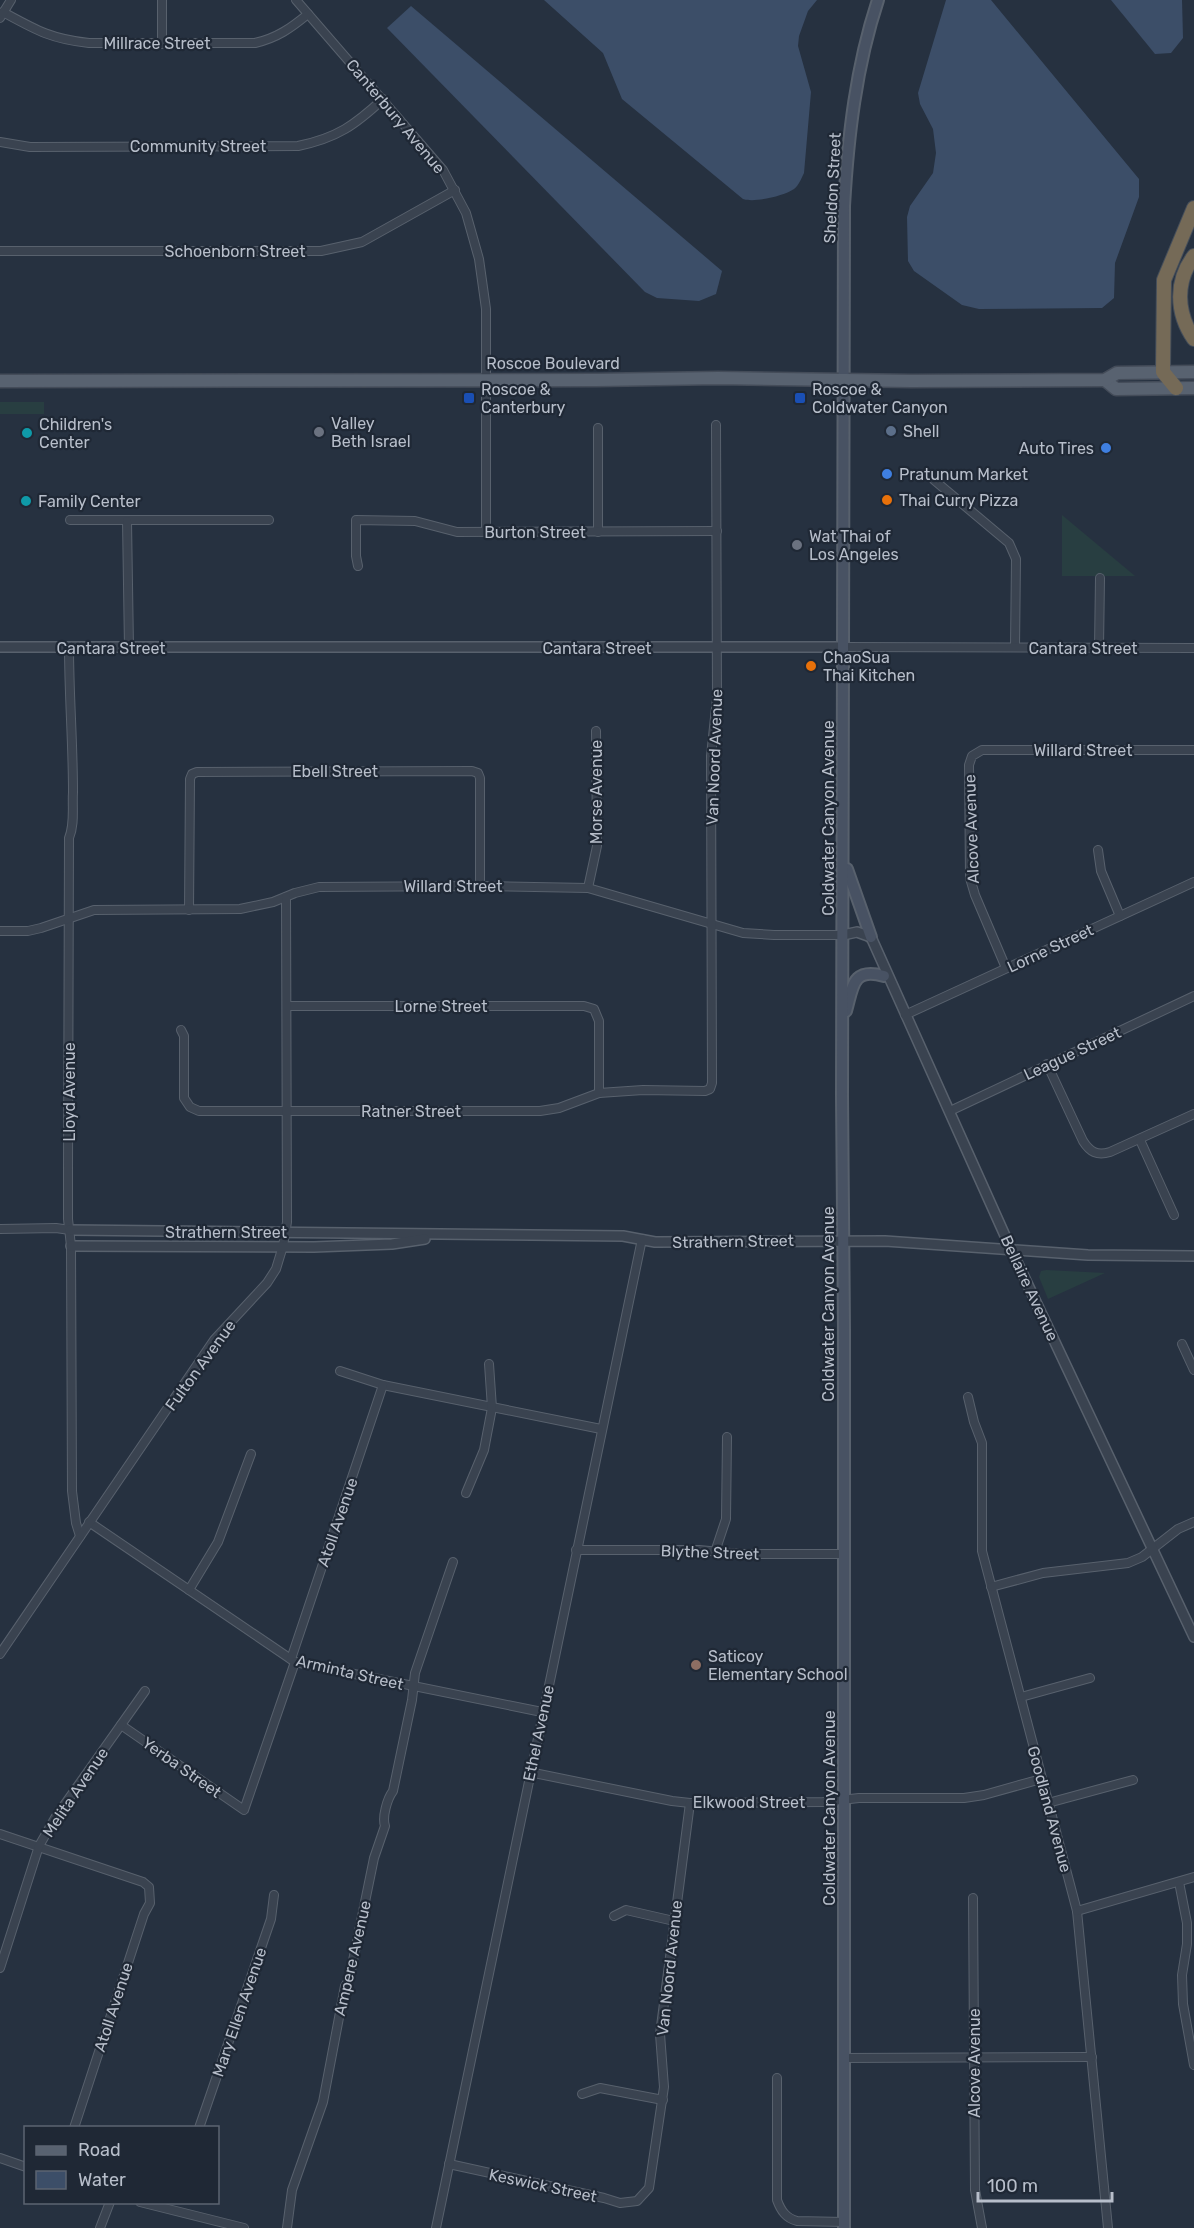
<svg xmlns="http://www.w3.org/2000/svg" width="1194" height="2228" font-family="Rubik,sans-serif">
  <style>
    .green { fill: #283e41 }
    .water { fill: #3c4e68 }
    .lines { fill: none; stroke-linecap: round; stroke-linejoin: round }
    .minor-casing { stroke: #58616d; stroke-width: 10 }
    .tertiary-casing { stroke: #58616d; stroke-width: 12 }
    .secondary-casing { stroke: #58616d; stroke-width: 14 }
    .primary-casing { stroke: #444c59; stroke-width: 15 }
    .motorway-casing { stroke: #454e5a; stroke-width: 16 }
    .minor { stroke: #3a4350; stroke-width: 8 }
    .tertiary { stroke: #3a4350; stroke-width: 9 }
    .secondary { stroke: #485263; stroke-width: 10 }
    .primary { stroke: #586270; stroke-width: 12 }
    .motorway { stroke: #756a57; stroke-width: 14 }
    .transit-dot { fill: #1a4fb4; stroke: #1f2835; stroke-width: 2 }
    .service-dot { fill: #5c6f8a; stroke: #1f2835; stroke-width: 2 }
    .worship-dot { fill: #6b7280; stroke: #1f2835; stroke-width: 2 }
    .culture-dot { fill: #0f9aa8; stroke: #1f2835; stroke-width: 2 }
    .shop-dot { fill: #3f7fe0; stroke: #1f2835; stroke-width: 2 }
    .food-dot { fill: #e8710a; stroke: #1f2835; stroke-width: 2 }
    .education-dot { fill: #8d6e63; stroke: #1f2835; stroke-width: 2 }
    .labels { text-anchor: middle; stroke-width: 4.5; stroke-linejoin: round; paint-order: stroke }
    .street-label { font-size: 16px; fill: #b7beca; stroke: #1f2835 }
    .poi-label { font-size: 16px; fill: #b7beca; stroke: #1f2835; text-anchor: start }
  </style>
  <rect width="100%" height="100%" fill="#263140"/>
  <g class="green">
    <rect x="0" y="402" width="44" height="12"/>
    <path d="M1062 515 1135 576H1062Z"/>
    <path d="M1046 1270H1047L1105 1273 1048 1299 1039 1277 1041 1271Z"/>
  </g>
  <g class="water">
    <path d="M544 0H817L808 11 799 36 798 46 811 92 804 173C801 179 799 185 794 189 784 196 754 203 743 199L622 99 603 53Z"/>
    <path d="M946 0H991L1139 179V197L1115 263 1114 298 1102 308 979 309 962 305 914 271 908 261 907 217 910 206 933 173 936 153 933 129 920 104 918 93Z"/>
    <path d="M1111 0H1182L1183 38 1171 53 1155 54Z"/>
    <path d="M411 6 722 271 716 294 699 301 657 298 645 292 387 28Z"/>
  </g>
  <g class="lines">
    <g class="minor-casing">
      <g id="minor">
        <path d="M162 0V44"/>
        <path d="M296 0 443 170 466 213 479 259 486 309V532"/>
        <path d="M3 12C36 30 51 39 89 43H255C277 38 291 28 308 14"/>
        <path d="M0 18 11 0"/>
        <path d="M0 142 30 147 298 146C337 138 355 125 383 99"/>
        <path d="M0 251H321L362 242 455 190"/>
        <path d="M934 480 1009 543 1016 559 1015 647"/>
        <path d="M70 520H269"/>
        <path d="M127 521 129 648"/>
        <path d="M598 532V428"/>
        <path d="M358 566 356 556V520L415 521 457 532 717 531"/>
        <path d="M69 647C69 695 73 743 73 792 72 807 75 824 69 838L68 1170V1219L71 1246 72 1491 76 1523 80 1536"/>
        <path d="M843 647 1194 648"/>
        <path d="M1099 647 1100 578"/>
        <path d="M1098 850 1101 871 1120 916"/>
        <path d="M588 888 597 846 596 731"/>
        <path d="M189 910 190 779 192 774 197 772 472 771 478 773 480 778V886"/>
        <path d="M0 931H28L41 928 94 910 240 909 273 902 295 893 319 887 480 886 588 888 743 933 774 935H843"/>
        <path d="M1006 968 975 895 970 878 969 765 972 756 982 750H1194"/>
        <path d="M288 1006H584L594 1009 599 1021V1093"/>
        <path d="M905 1015 1194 882"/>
        <path d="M181 1030 184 1036V1098L190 1107 199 1111H540L559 1108 599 1093 643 1090 705 1091 710 1089 712 1083 711 756 717 698 716 425"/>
        <path d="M1047 1064 1083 1141C1090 1152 1097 1156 1110 1152L1194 1114"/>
        <path d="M950 1111 1194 996"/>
        <path d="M1140 1140 1174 1215"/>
        <path d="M0 1229 56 1228 70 1230"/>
        <path d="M1182 1344 1194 1370"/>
        <path d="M340 1371 383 1385 601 1429"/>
        <path d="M968 1397 974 1422 982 1443V1551L1077 1911 1108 2228"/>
        <path d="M466 1493 484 1450 492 1408 489 1364"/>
        <path d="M89 1522 295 1662 542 1712"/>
        <path d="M576 1550H699L741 1554H844"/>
        <path d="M715 1552 726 1519 727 1437"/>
        <path d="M991 1587 1043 1573 1128 1563 1142 1557 1178 1529 1194 1522"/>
        <path d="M189 1590 218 1542 251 1454"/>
        <path d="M0 1654 214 1340 267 1283 276 1269 283 1246 287 1222 286 897"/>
        <path d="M291 1659 383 1385"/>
        <path d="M1021 1697 1090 1678"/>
        <path d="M121 1725 244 1810 295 1662"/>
        <path d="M529 1772 672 1801 690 1803 823 1802 859 1798H964L984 1795 1041 1779"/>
        <path d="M1048 1803 1133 1780"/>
        <path d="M0 1834 143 1882 149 1887 150 1903 144 1914 74 2128"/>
        <path d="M1179 1882 1187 1923V1944L1182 1975 1183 2004 1194 2065"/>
        <path d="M973 1898 975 2190 982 2228"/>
        <path d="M1077 1911 1194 1877"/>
        <path d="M614 1916 626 1910 674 1921"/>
        <path d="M0 1968 39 1846 55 1818 145 1691"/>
        <path d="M843 2058 1092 2057"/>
        <path d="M777 2078V2200C781 2211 786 2218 797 2221L844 2222"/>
        <path d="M582 2094 600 2088 663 2100"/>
        <path d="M199 2128 271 1919 274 1895"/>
        <path d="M0 2158 26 2167"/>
        <path d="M449 2164 604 2198 620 2203 637 2201 649 2188 664 2087 660 2034 690 1803"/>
        <path d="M140 2202 244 2228"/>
        <path d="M100 2228 110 2202"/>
        <path d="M287 2228 292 2190 323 2102 345 1986 349 1980 374 1858 385 1826C382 1817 387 1799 393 1791L412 1700 415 1673 453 1562"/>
        <path d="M436 2228 642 1239"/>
      </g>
    </g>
    <g class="tertiary-casing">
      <g id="tertiary">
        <path d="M0 647H843"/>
        <path d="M843 935 857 932 871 937 1011 1249 1194 1637"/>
        <path d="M70 1230 623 1236 655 1242 885 1241 1088 1255 1194 1256"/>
        <path d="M71 1246 314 1247 392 1244 425 1239"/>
      </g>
    </g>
    <g class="secondary-casing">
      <g id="secondary">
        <path d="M847 869 871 937"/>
        <path d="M846 1011C853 987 852 967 884 976"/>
        <path d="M844 2228V1329L842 1096 844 206C848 137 856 66 878 0"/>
      </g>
    </g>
    <g class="primary-casing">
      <g id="primary">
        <path d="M1105 380 1116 389 1194 388"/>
        <path d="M0 381 597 380 718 378 911 381 1105 380 1117 373 1194 372"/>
      </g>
    </g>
    <g class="motorway-casing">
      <g id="motorway">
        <path d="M1194 256C1175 281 1176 313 1194 339"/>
        <path d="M1176 388 1163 372 1164 280 1194 208"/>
      </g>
    </g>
    <use href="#minor" class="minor"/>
    <use href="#tertiary" class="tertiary"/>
    <use href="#secondary" class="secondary"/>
    <use href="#primary" class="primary"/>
    <use href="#motorway" class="motorway"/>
  </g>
  <g class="transit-dot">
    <rect x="463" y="392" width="12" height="12" rx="3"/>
    <rect x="794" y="392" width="12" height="12" rx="3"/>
  </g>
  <circle class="service-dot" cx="891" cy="431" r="6"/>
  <g class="worship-dot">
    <circle cx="319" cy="432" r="6"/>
    <circle cx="797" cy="545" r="6"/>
  </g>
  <g class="culture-dot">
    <circle cx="27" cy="433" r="6"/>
    <circle cx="26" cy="501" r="6"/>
  </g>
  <g class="shop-dot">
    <circle cx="1106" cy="448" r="6"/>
    <circle cx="887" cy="474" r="6"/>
  </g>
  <g class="food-dot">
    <circle cx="887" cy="500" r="6"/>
    <circle cx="811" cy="666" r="6"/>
  </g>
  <circle class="education-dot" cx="696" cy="1665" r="6"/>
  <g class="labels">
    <g class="street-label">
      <text x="157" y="49">Millrace Street</text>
      <text transform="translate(396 116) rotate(50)" y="6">Canterbury Avenue</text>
      <text x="198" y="152">Community Street</text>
      <text transform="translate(832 188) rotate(-87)" y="6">Sheldon Street</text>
      <text x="235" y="257">Schoenborn Street</text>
      <text x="553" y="369">Roscoe Boulevard</text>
      <text x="535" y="538">Burton Street</text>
      <text x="111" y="654">Cantara Street</text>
      <text x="597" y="654">Cantara Street</text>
      <text x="1083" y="654">Cantara Street</text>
      <text x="1083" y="756">Willard Street</text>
      <text transform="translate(714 757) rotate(-88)" y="6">Van Noord Avenue</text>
      <text x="335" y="777">Ebell Street</text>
      <text transform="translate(596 792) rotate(-90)" y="6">Morse Avenue</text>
      <text transform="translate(828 818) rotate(-90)" y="6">Coldwater Canyon Avenue</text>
      <text transform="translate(971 829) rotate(-92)" y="6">Alcove Avenue</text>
      <text x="453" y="892">Willard Street</text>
      <text transform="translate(1050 948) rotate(-25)" y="6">Lorne Street</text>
      <text x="441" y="1012">Lorne Street</text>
      <text transform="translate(1072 1053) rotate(-25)" y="6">League Street</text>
      <text transform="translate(69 1092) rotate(-90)" y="6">Lloyd Avenue</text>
      <text x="411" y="1117">Ratner Street</text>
      <text x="226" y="1238">Strathern Street</text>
      <text transform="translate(733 1241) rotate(-1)" y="6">Strathern Street</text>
      <text transform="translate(1030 1288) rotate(65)" y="6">Bellaire Avenue</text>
      <text transform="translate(828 1304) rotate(-90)" y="6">Coldwater Canyon Avenue</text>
      <text transform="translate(200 1365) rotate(-54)" y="6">Fulton Avenue</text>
      <text transform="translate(337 1522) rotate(-71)" y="6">Atoll Avenue</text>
      <text transform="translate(710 1552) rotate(2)" y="6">Blythe Street</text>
      <text transform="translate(350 1672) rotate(13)" y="6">Arminta Street</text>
      <text transform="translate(538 1733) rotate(-78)" y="6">Ethel Avenue</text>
      <text transform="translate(182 1767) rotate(35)" y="6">Yerba Street</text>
      <text transform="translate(75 1792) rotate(-56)" y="6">Melita Avenue</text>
      <text x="749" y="1808">Elkwood Street</text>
      <text transform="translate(829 1808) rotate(-90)" y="6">Coldwater Canyon Avenue</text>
      <text transform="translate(1050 1809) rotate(75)" y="6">Goodland Avenue</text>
      <text transform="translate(352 1958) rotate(-77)" y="6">Ampere Avenue</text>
      <text transform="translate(669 1968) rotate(-84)" y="6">Van Noord Avenue</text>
      <text transform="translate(113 2007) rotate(-72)" y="6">Atoll Avenue</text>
      <text transform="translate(239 2012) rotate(-71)" y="6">Mary Ellen Avenue</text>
      <text transform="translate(974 2063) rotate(-90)" y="6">Alcove Avenue</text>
      <text transform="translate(543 2185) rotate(12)" y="6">Keswick Street</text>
    </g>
    <g class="poi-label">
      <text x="481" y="395">Roscoe &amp;<tspan x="481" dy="18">Canterbury</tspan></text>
      <text x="812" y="395">Roscoe &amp;<tspan x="812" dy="18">Coldwater Canyon</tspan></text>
      <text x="331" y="429">Valley<tspan x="331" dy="18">Beth Israel</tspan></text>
      <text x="39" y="430">Children's<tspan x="39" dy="18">Center</tspan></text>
      <text x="903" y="437">Shell</text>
      <text x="1094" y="454" text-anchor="end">Auto Tires</text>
      <text x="899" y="480">Pratunum Market</text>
      <text x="899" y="506">Thai Curry Pizza</text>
      <text x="38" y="507">Family Center</text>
      <text x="809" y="542">Wat Thai of<tspan x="809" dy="18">Los Angeles</tspan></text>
      <text x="823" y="663">ChaoSua<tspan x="823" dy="18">Thai Kitchen</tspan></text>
      <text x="708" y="1662">Saticoy<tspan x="708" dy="18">Elementary School</tspan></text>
    </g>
  </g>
  <rect x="24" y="2126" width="195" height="78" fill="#1f2835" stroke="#5c6471" stroke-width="1.5"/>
  <rect x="36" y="2146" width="30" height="9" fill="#586270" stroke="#5c6471" stroke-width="1.5"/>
  <text x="78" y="2156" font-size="18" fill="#b7beca">Road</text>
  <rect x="36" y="2171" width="30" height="18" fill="#3c4e68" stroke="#5c6471" stroke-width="1.5"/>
  <text x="78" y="2186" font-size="18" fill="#b7beca">Water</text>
  <path d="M978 2192v9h134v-9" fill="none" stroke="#b7beca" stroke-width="3"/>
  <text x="987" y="2192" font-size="18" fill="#b7beca" stroke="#1f2835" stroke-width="4.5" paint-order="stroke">100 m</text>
</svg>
